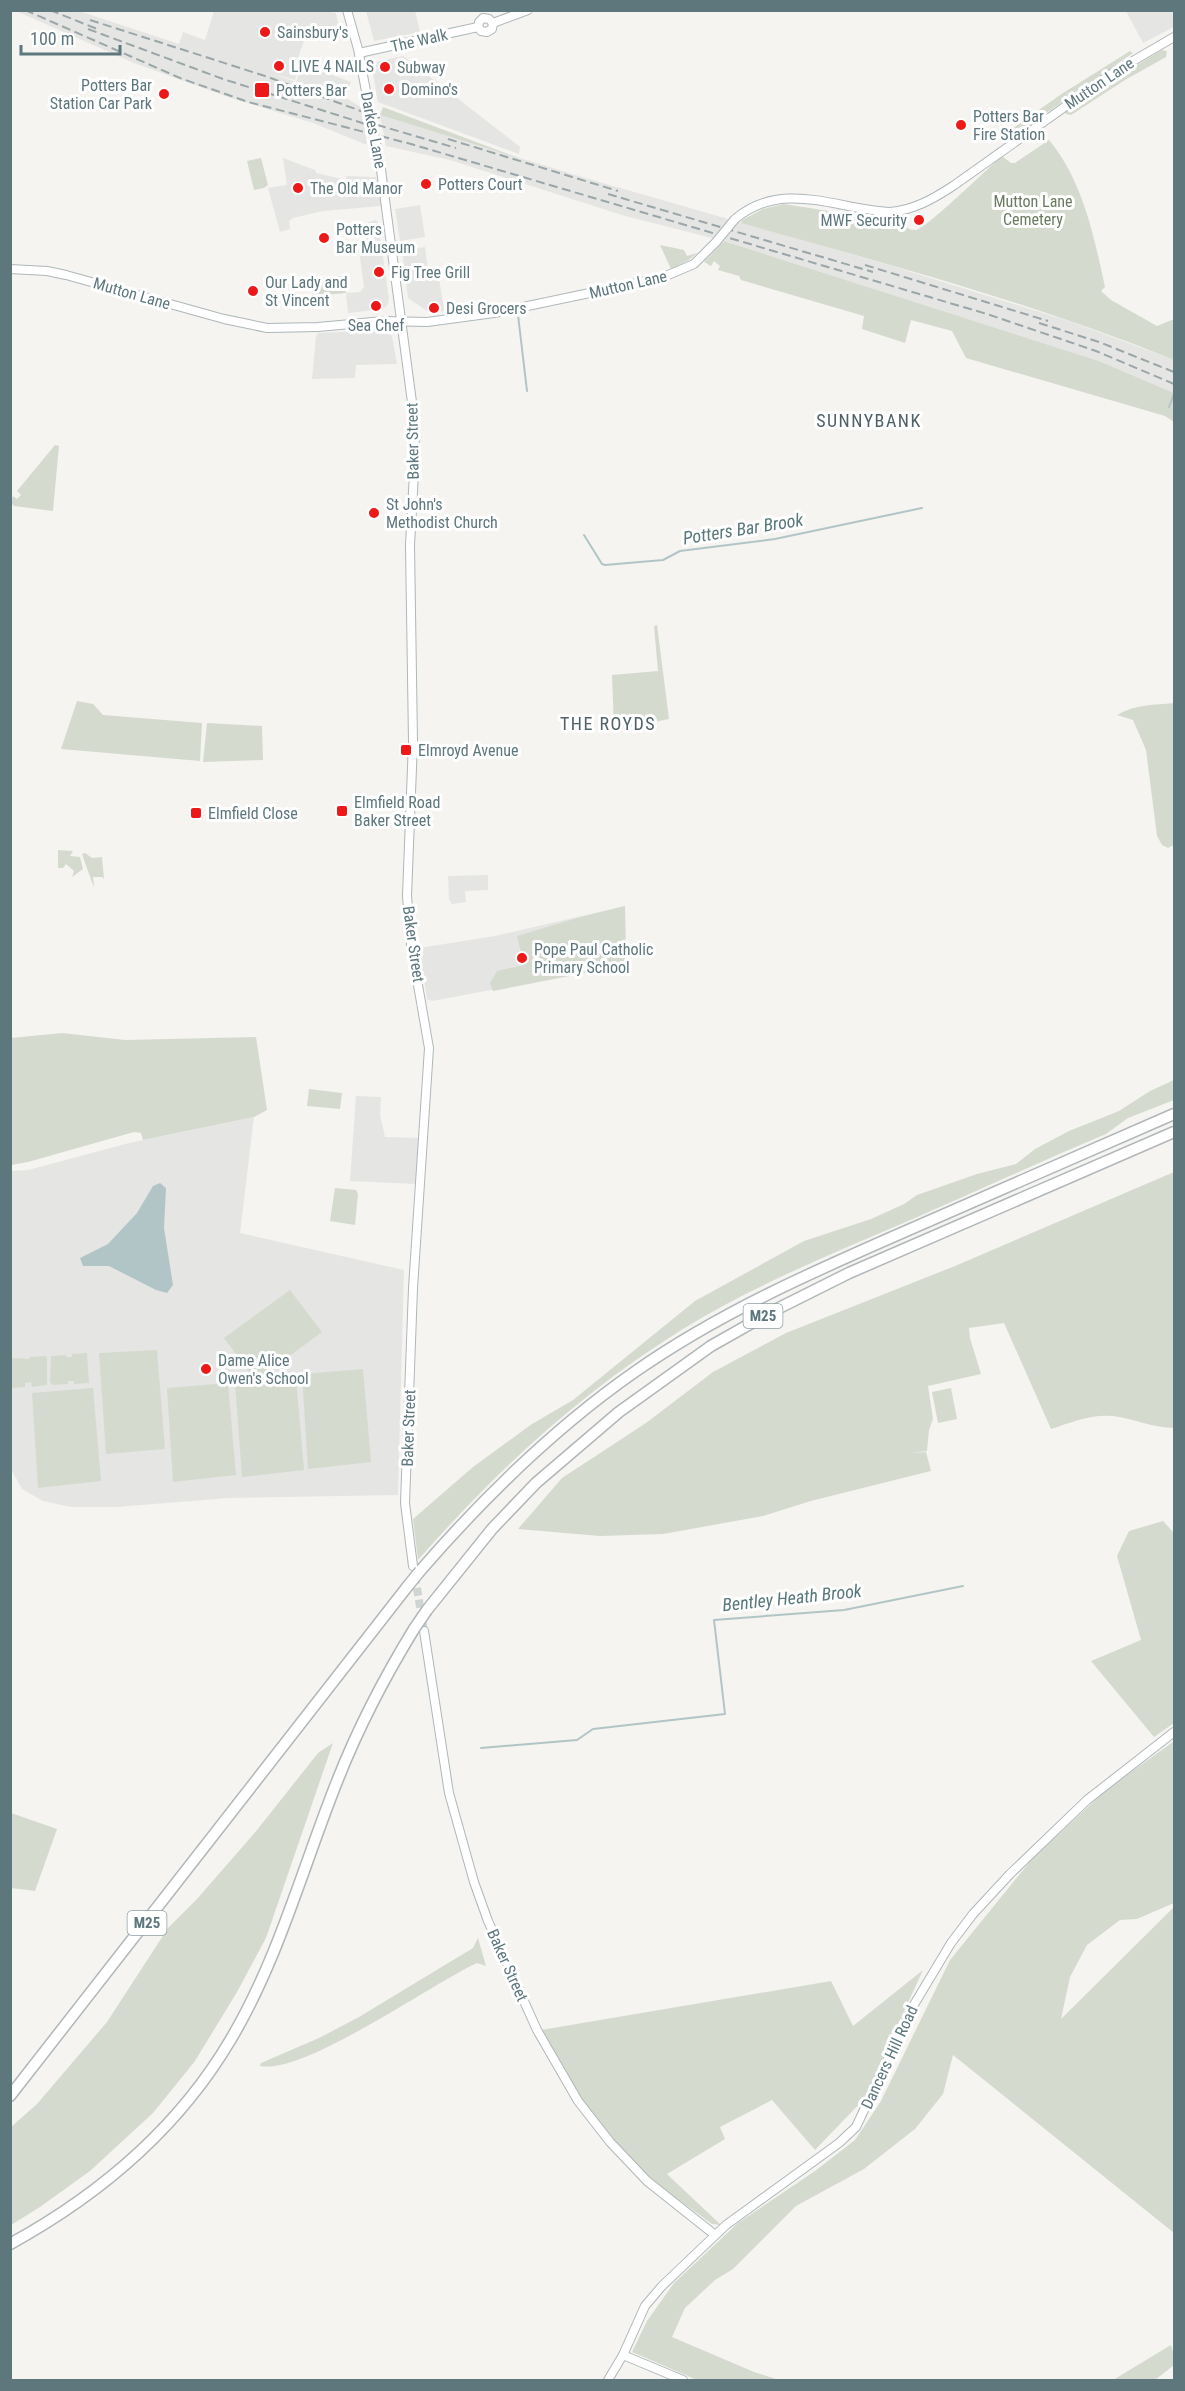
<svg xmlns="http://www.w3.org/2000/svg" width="1185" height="2391" font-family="'Roboto Condensed',sans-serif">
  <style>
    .built { fill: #e5e5e3 }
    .green { fill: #d5dacf }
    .water { fill: #b2c5c6 }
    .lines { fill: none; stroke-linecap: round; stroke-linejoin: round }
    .stream { stroke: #b2c5c6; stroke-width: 2 }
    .secondary-tunnel { stroke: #cfd5d3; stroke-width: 8; stroke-dasharray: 8 4; stroke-linecap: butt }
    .secondary-casing { stroke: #aeb7ba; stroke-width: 10 }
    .highway-casing { stroke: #b1b7b9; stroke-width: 13 }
    .secondary { stroke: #fff; stroke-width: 8 }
    .highway { stroke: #fff; stroke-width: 10 }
    .rail { stroke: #9ba6a9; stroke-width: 2; stroke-dasharray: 9 4.5; stroke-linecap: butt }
    .secondary-bridge-casing { stroke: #aeb7ba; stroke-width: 10; stroke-linecap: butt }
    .highway-bridge-casing { stroke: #b1b7b9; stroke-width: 13; stroke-linecap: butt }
    .secondary-bridge { stroke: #fff; stroke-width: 8 }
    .highway-bridge { stroke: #fff; stroke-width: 10 }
    .poi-dot { fill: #ed1918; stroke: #fff; stroke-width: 2 }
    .labels { text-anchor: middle; stroke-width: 6; stroke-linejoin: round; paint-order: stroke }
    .shield { fill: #fff; stroke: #8ea0a4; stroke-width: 1.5 }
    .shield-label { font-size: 15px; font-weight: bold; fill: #5d777d }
    .poi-label { font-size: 16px; fill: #5d777d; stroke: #fff; text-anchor: start }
    .street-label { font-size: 16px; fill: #5d777d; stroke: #fff }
    .park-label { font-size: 16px; fill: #6b7a61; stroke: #fff }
    .neighbourhood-label { font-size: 18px; letter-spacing: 1.5px; fill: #506268; stroke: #fff }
    .water-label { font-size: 18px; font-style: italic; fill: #58787a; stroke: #fff }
  </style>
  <rect width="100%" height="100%" fill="#f5f4f0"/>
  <g class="built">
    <path d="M319 10 336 13 341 36 309 26 295 67 299 68 295 80 273 74 296 82 303 64 351 82 346 98 361 107 367 145 313 123 228 97 134 63 16 11H79L179 44 183 32 205 40 214 11Z"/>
    <path d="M366 11H415L420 32 374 41Z"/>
    <path d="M1126 11H1174V27L1143 43Z"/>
    <path d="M403 56 506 136 520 147 519 154 378 102 371 63Z"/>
    <path d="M380 115 582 177 889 265 1072 322 1174 360V393L1099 361 724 241 625 216 450 160 386 146Z"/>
    <path d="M283 158 315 170 316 173 346 180V176L376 177 381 206 323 211 293 218 289 221 290 229 280 232 268 188 287 185Z"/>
    <path d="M420 205 425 237 400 241 395 209Z"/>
    <path d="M375 220 378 222 389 299 388 304 383 309 348 313 346 293 360 292 364 287 358 243 365 242 363 224Z"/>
    <path d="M425 247 429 277H439L444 311 430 313 408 298 402 250Z"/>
    <path d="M384 330 392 336 397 364 356 365 355 378 312 379 316 336 318 333Z"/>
    <path d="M488 875V890L465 891 466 902 452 904 449 899 448 876Z"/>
    <path d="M625 906 626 965 432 1001 427 999 419 948 495 936Z"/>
    <path d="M356 1096 381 1097 380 1115 385 1137 420 1138 416 1184 350 1181Z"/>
    <path d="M254 1117 240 1233 404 1270 398 1495 230 1498 116 1507H71L43 1501 22 1489 11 1469V1171L28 1170 129 1143Z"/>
  </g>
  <g class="green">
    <path d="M1162 50 1167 51 1166 57 1125 80 1071 115 1066 114 1065 112 1115 78Z"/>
    <path d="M1130 51 1133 53 1006 141 1004 140 1005 134 1060 95Z"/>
    <path d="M383 107 519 158 380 115Z"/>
    <path d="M1049 140C1083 181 1094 236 1105 287L1101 291 1111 300 1157 326 1174 319V360C1034 303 887 264 741 223L742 220 763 209 784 204 899 222C904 225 909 231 916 230 927 228 988 168 1002 156L1011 163H1015Z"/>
    <path d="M261 158 268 185 264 188 254 190 247 161Z"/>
    <path d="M724 241 1099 361 1174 393V422L1165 416 966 358 952 331 911 320 905 343 862 329 864 316 741 280 739 276 718 270 720 266 714 261 711 266 704 262Z"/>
    <path d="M660 245 684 250 687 256 697 253 705 246 689 260 671 269Z"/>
    <path d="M341 276 346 293 314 296 313 279Z"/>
    <path d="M55 445 59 446 53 511 14 506 11 503 13 496 17 499 21 495 17 491Z"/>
    <path d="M657 625 669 719 614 730 612 675 658 671 654 626Z"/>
    <path d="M77 701 93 704 103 715 202 723 200 761 61 749Z"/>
    <path d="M1174 703V845L1168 848 1162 845 1157 836 1146 750 1133 720 1117 715C1135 704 1154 705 1174 703Z"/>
    <path d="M207 723 262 726 263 760 203 762Z"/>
    <path d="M58 850 73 851 70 856 80 857 83 869 72 877 74 871 66 864 63 868H58Z"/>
    <path d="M85 853 92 858 102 857 104 879 102 877H93L94 888 82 854Z"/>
    <path d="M625 906 626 965 493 991 490 983 497 971 524 965 517 936 577 918Z"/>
    <path d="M62 1033 125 1040 256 1037 267 1110 254 1117 143 1140 141 1133 134 1132 28 1162 11 1165V1038Z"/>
    <path d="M1174 1080V1100L1128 1118 1106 1134C1042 1161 979 1190 915 1218 837 1252 756 1284 683 1329 580 1393 498 1469 418 1560L413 1519 473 1467 532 1424 573 1400 695 1301 804 1241 871 1219 904 1204 917 1195 977 1174 1016 1164 1035 1149 1069 1131 1119 1111 1150 1091Z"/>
    <path d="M309 1089 342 1093 340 1109 307 1106Z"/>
    <path d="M1174 1172V1428C1152 1427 1140 1421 1119 1417 1096 1412 1072 1422 1051 1429L1004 1323 969 1328 970 1338 981 1374 928 1386 933 1419 929 1430 927 1451 911 1453 926 1452 931 1471 811 1501 763 1516 663 1534 600 1536 518 1529 562 1478 646 1423 713 1372 786 1333 955 1266Z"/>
    <path d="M335 1188 356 1190 358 1194 355 1225 330 1221Z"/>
    <path d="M290 1290 322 1332 257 1380 296 1378 304 1470 242 1477 235 1383 255 1380 224 1338Z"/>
    <path d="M157 1350 165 1449 106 1454 99 1353Z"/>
    <path d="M87 1353 89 1383 74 1384V1381H68V1384L53 1385 50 1382 51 1356 66 1355V1357H72V1354Z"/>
    <path d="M45 1356 47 1358V1385L32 1387 31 1382 25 1383V1387L11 1388V1358L29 1359 30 1357Z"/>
    <path d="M363 1369 371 1462 308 1469 302 1374Z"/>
    <path d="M228 1383 236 1475 173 1482 167 1388Z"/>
    <path d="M93 1388 101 1481 38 1488 32 1393Z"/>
    <path d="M951 1388 957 1419 938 1423 932 1392Z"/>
    <path d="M1163 1521 1174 1533V1723L1154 1737 1091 1661 1141 1640 1117 1556 1129 1531Z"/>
    <path d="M1174 1741V1903L1137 1919 1120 1920 1087 1945 1070 1977 1061 2019 1174 1907V2233L953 2055 943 2094 915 2129 864 2169 796 2206 733 2269 715 2280 685 2308 672 2337 754 2372 779 2380H697L632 2352 647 2321 674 2283 738 2223 815 2171 855 2140 881 2101 950 1960 1032 1859 1105 1791Z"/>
    <path d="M333 1743 266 1938 237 1992 195 2061 153 2113 90 2171 40 2207 11 2225V2127L37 2104 107 2022 168 1928 197 1899 257 1830 318 1753Z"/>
    <path d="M11 1813 57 1829 35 1891 11 1888Z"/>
    <path d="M478 1938 486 1966 477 1963C431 1984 304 2075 260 2066L261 2063 319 2038 359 2017 473 1948Z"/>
    <path d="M923 1970 864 2099 815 2150 772 2100 720 2127 725 2139 667 2174 721 2225 712 2224C677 2198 638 2173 610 2138 583 2105 563 2068 541 2030L831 1981 853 2026Z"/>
    <path d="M1171 2345 1174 2355V2365L1155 2380H1113Z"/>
  </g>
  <path class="water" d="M160 1183 166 1188 164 1228 173 1285 167 1293 156 1290 109 1266H83L80 1258 108 1244 137 1213 153 1186Z"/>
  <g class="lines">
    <g class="stream">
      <path d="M518 315 527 391"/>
      <path d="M1169 407 1174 394"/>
      <path d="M584 535 602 564 605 565 663 560 680 551 775 539 922 508"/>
      <path d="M481 1748 577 1740 593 1729 725 1714 714 1620 844 1610 963 1586"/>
    </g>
    <path class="secondary-tunnel" d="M415 1576 424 1631"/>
    <g class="secondary-casing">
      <g id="secondary">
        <path d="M347 10 358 49 381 170 414 417 415 455 410 545 413 742 407 896 411 945 429 1048 413 1288 405 1503 413 1566"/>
        <path d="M493 23 528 10"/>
        <path d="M478 27 481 31 487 32 492 29 493 23"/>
        <path d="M478 27 479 22 483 18 489 19 493 23"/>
        <path d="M359 53 478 27"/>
        <path d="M735 219C783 179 835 209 890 212 914 210 933 199 953 186L1114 72 1174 37"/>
        <path d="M10 269 47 271 66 275 224 319 267 328 318 327 384 321 427 322 494 313 661 278 694 264 716 242"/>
        <path d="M424 1631 449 1793 474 1882 488 1921 537 2030 578 2101 610 2142 647 2181 715 2235"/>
        <path d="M623 2355 683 2380"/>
        <path d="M608 2380 623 2355 645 2306 662 2286 726 2225 839 2143 856 2127 912 2008 951 1943 973 1914 1010 1874 1087 1800 1174 1732"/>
      </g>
    </g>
    <g class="highway-casing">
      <g id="highway">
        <path d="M420 1571C485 1496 554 1428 636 1371 722 1311 817 1270 913 1228 1000 1190 1087 1152 1174 1114"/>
        <path d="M427 1610 492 1529 536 1483 619 1412 711 1346 771 1312 849 1273 1174 1132"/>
        <path d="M10 2096 407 1587"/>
        <path d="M10 2244C101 2194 178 2129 231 2039 279 1958 303 1866 338 1779 359 1726 384 1678 414 1629"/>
      </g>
    </g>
    <use href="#secondary" class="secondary"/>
    <use href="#highway" class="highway"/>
    <g class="rail">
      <path d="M25 10 180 78 248 102 411 144 987 314 1096 351 1174 384"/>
      <path d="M50 10 97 29"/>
      <path d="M90 20 265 76 380 118"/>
      <path d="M88 29 223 79 372 126"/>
      <path d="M364 121 456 148"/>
      <path d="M448 139 618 191"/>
      <path d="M608 194 873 272"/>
      <path d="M865 265 1048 321"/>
      <path d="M1039 323 1099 342 1174 372"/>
    </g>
    <g class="secondary-bridge-casing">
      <path id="secondary-bridge" d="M716 242 735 219"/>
    </g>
    <g class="highway-bridge-casing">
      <g id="highway-bridge">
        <path d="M407 1587 420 1571"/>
        <path d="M414 1629 427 1610"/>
      </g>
    </g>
    <use href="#secondary-bridge" class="secondary-bridge"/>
    <use href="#highway-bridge" class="highway-bridge"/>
  </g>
  <g class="poi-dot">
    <circle cx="265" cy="32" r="6"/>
    <circle cx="279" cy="66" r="6"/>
    <circle cx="385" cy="67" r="6"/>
    <circle cx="389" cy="89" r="6"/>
    <rect x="254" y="82" width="16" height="16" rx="3"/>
    <circle cx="164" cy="94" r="6"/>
    <circle cx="961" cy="125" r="6"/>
    <circle cx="426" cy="184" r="6"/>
    <circle cx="298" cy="188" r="6"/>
    <circle cx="919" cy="220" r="6"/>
    <circle cx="324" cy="238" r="6"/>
    <circle cx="379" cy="272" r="6"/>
    <circle cx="253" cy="291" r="6"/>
    <circle cx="376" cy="306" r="6"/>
    <circle cx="434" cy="308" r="6"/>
    <circle cx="374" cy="513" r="6"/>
    <rect x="400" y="744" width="12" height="12" rx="3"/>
    <rect x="336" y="805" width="12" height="12" rx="3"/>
    <rect x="190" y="807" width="12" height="12" rx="3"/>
    <circle cx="522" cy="958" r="6"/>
    <circle cx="206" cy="1369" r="6"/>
  </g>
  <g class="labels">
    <g class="shield">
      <rect x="743.5" y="1304" width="39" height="24" rx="4.5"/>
      <rect x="127.5" y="1911" width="39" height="24" rx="4.5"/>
    </g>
    <g class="shield-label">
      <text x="763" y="1321">M25</text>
      <text x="147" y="1928">M25</text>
    </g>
    <g class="poi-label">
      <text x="277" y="38">Sainsbury's</text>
      <text x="291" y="72">LIVE 4 NAILS</text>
      <text x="397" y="73">Subway</text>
      <text x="152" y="91" text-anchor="end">Potters Bar<tspan x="152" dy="18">Station Car Park</tspan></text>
      <text x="401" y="95">Domino's</text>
      <text x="276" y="96">Potters Bar</text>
      <text x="973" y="122">Potters Bar<tspan x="973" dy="18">Fire Station</tspan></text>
      <text x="438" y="190">Potters Court</text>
      <text x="310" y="194">The Old Manor</text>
      <text x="907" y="226" text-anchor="end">MWF Security</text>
      <text x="336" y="235">Potters<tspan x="336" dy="18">Bar Museum</tspan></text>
      <text x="391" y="278">Fig Tree Grill</text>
      <text x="265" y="288">Our Lady and<tspan x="265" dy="18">St Vincent</tspan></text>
      <text x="446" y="314">Desi Grocers</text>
      <text x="376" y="331" text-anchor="middle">Sea Chef</text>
      <text x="386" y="510">St John's<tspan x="386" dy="18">Methodist Church</tspan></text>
      <text x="418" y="756">Elmroyd Avenue</text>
      <text x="354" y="808">Elmfield Road<tspan x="354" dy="18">Baker Street</tspan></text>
      <text x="208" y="819">Elmfield Close</text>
      <text x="534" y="955">Pope Paul Catholic<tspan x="534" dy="18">Primary School</tspan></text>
      <text x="218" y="1366">Dame Alice<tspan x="218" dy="18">Owen's School</tspan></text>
    </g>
    <g class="street-label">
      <text transform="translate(419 40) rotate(-13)" y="6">The Walk</text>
      <text transform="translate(1099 83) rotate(-34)" y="6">Mutton Lane</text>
      <text transform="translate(374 130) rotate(79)" y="6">Darkes Lane</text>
      <text transform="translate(628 284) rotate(-13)" y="6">Mutton Lane</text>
      <text transform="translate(132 293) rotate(16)" y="6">Mutton Lane</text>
      <text transform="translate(412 441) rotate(-91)" y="6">Baker Street</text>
      <text transform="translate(414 944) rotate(82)" y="6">Baker Street</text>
      <text transform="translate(408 1428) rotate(-88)" y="6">Baker Street</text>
      <text transform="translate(508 1965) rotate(66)" y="6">Baker Street</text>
      <text transform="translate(889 2057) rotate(-65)" y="6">Dancers Hill Road</text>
    </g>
    <g class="park-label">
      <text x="1033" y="207">Mutton Lane<tspan x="1033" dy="18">Cemetery</tspan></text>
    </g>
    <g class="neighbourhood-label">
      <text x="869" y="427">SUNNYBANK</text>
      <text x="608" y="730">THE ROYDS</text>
    </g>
    <g class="water-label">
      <text transform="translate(743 529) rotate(-9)" y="6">Potters Bar Brook</text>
      <text transform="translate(792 1598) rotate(-6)" y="6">Bentley Heath Brook</text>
    </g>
  </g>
  <rect width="1185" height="2391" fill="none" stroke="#5d777d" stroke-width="24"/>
  <path d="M21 45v9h99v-9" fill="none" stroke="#5d777d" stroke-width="3"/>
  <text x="30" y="45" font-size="18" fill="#5d777d" stroke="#ffffff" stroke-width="4.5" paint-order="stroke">100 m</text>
</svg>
